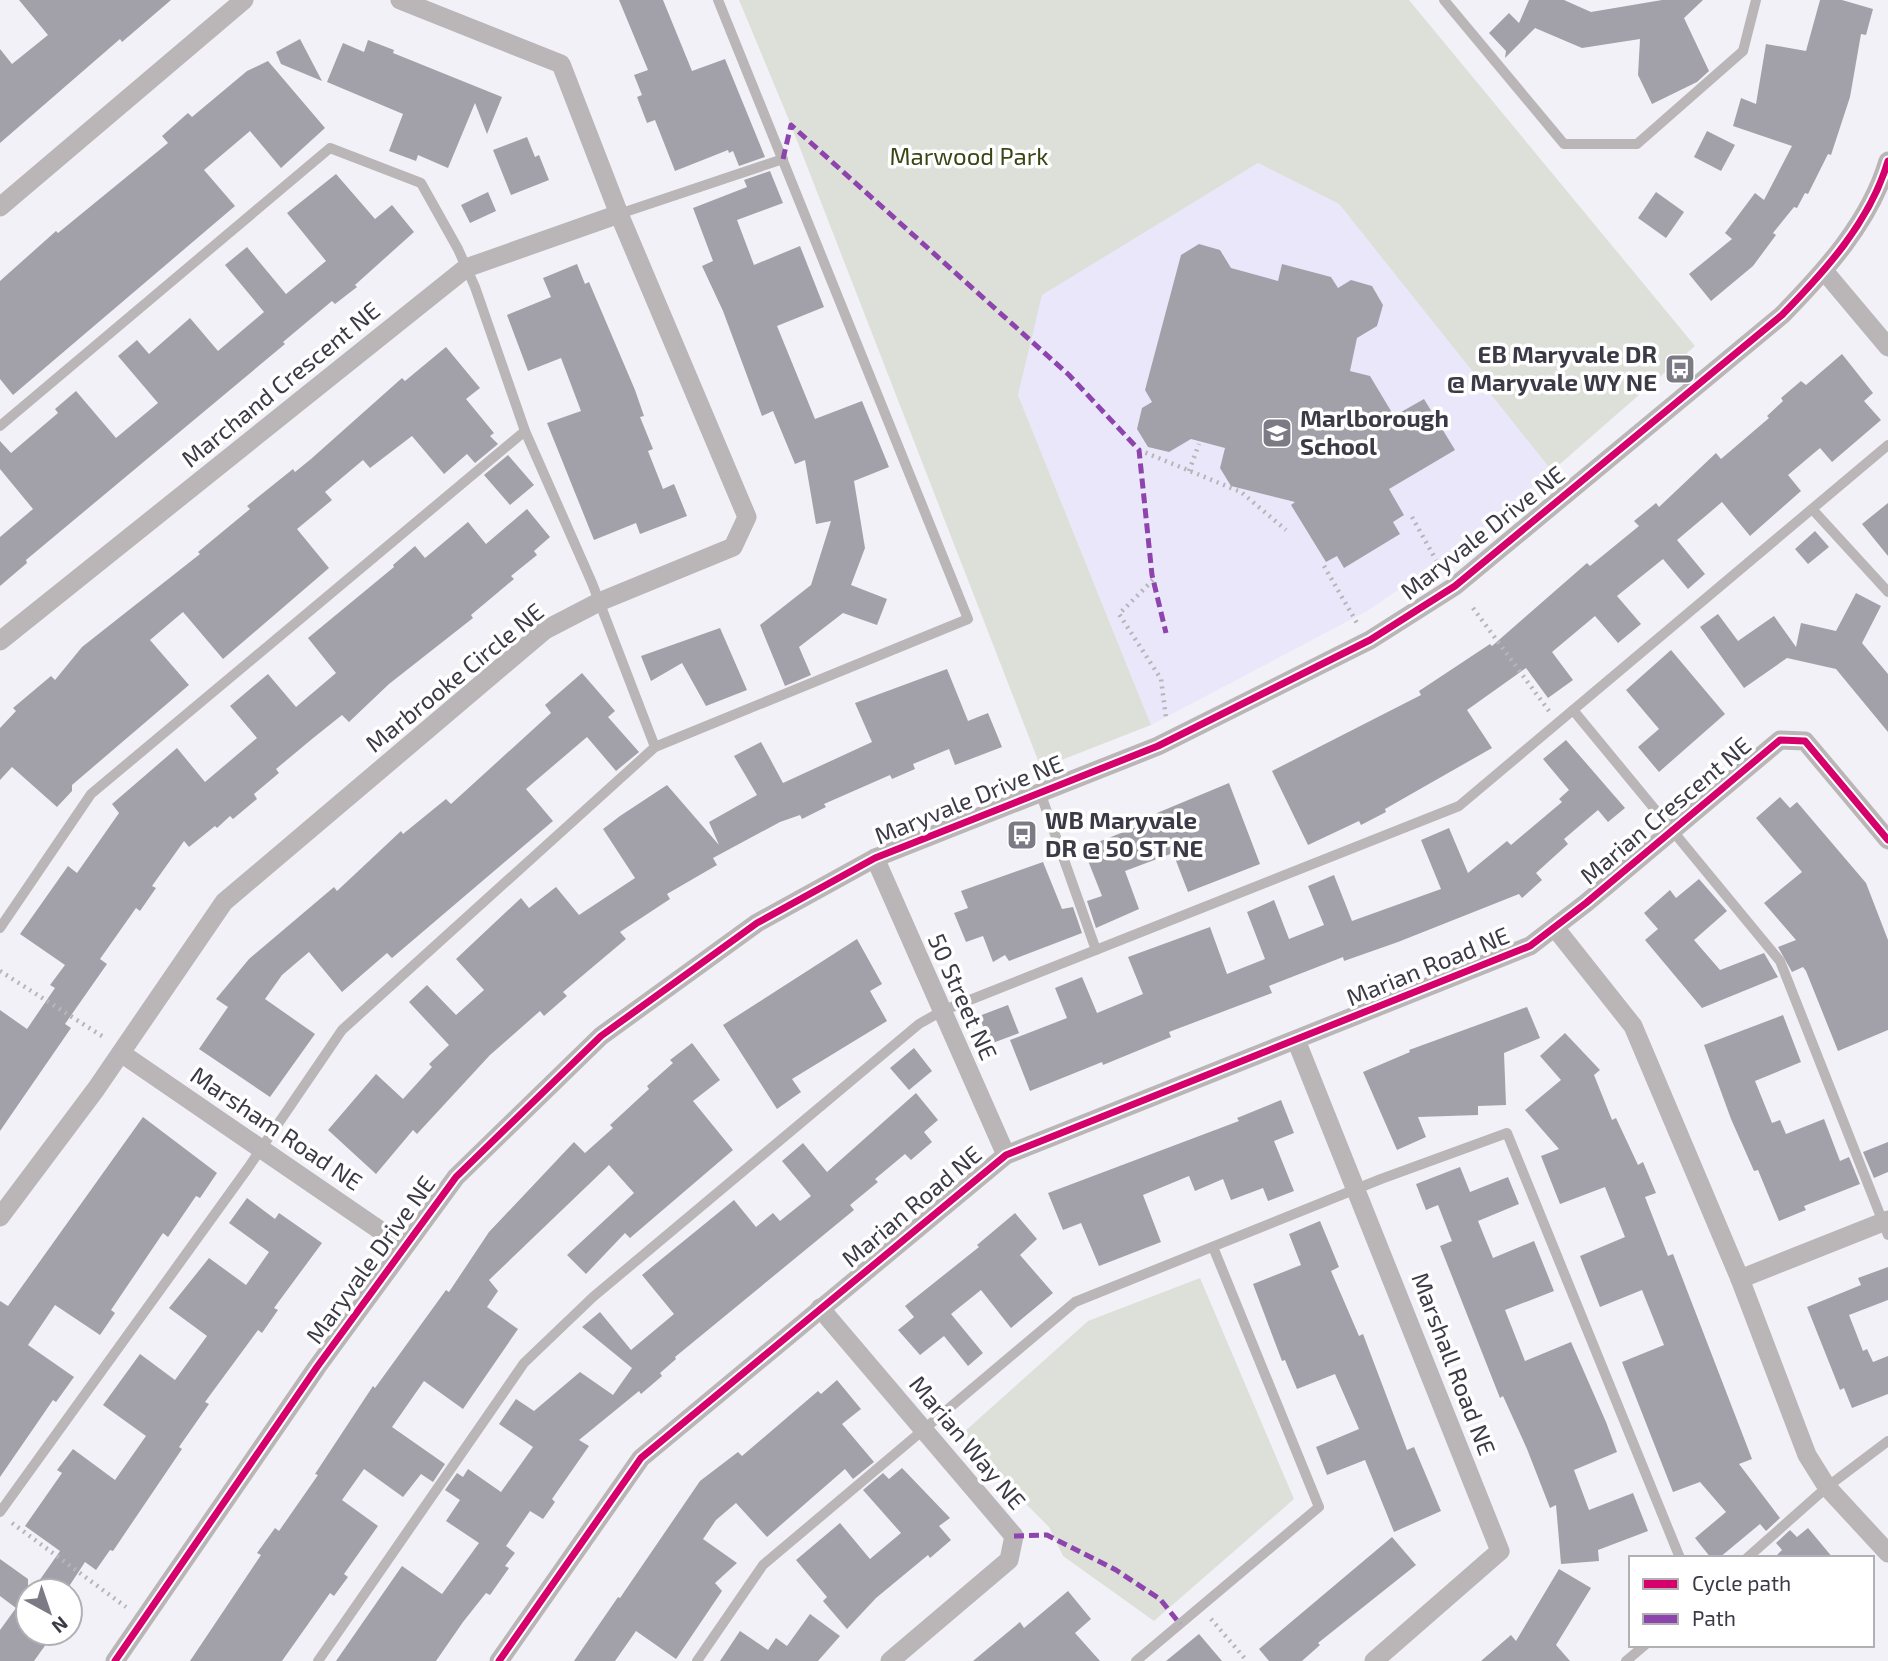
<svg xmlns="http://www.w3.org/2000/svg" width="1888" height="1661" font-family="'Exo 2',sans-serif">
  <style>
    .built { fill: #eae7fb }
    .green { fill: #dde0d8 }
    .building { fill: #a2a1a9 }
    .lines { fill: none; stroke-linecap: round; stroke-linejoin: round }
    .path { stroke: #b6b5b7; stroke-width: 4.5; stroke-dasharray: 2 5; stroke-linecap: butt }
    .lane { stroke: #bab6b7; stroke-width: 10 }
    .street { stroke: #bab6b7; stroke-width: 19 }
    .quiet { stroke: #8e44ad; stroke-width: 5; stroke-dasharray: 10 5; stroke-linecap: butt }
    .cycleway-casing { stroke: #fff; stroke-width: 11 }
    .cycleway { stroke: #d6006c; stroke-width: 7 }
    .labels { text-anchor: middle; stroke-width: 7; stroke-linejoin: round; paint-order: stroke }
    .park-label { font-size: 24px; fill: #384514; stroke: #fff }
    .poi-label { font-size: 24px; font-weight: bold; fill: #3d3a47; stroke: #fff; text-anchor: start }
    .street-label { font-size: 24px; fill: #3d3a47; stroke: #fff }
  </style>
  <rect width="100%" height="100%" fill="#f2f1f8"/>
  <path class="built" d="M1258 163 1339 204 1552 471 1449 556 1367 611 1151 725 1018 395 1041 295Z"/>
  <g class="green">
    <path d="M739 0H1409L1695 346 1552 471 1339 204 1258 163 1042 295 1018 395 1151 725 1041 768 791 125Z"/>
    <path d="M1200 1278 1294 1499 1154 1621 1063 1556 1049 1527 1010 1488 963 1433 1088 1321Z"/>
  </g>
  <g class="building">
    <path d="M19 0H171L122 42 120 39 0 143V49L12 64 48 35Z"/>
    <path d="M619 0H663L692 71 725 59 765 157 739 166 733 151 729 153 728 150 675 171 655 120 647 123 637 97 642 95 634 75 648 70Z"/>
    <path d="M1529 0H1564L1591 12 1662 0H1703L1684 18 1709 71 1697 82 1652 104 1638 75 1640 39 1582 48 1535 28 1505 58 1506 51 1489 33 1509 13 1519 23Z"/>
    <path d="M1820 0H1842L1873 9 1866 35 1861 34 1850 97 1831 155 1828 154 1808 194 1805 193 1797 208 1794 207 1773 233 1776 235 1753 266 1711 301 1689 274 1732 239 1725 233 1755 193 1764 200 1792 146 1733 126 1741 98 1756 104 1766 44 1806 51Z"/>
    <path d="M300 39 322 81 281 64 276 52Z"/>
    <path d="M368 40 394 50 393 53 502 97 487 134 475 103 448 168 418 155 416 161 389 151 403 114 327 82 343 43 364 52Z"/>
    <path d="M268 61 325 128 281 168 250 131 204 170 235 206 13 395 0 379V281L56 231 58 233 168 143 162 136 188 113 192 117 247 71Z"/>
    <path d="M1707 131 1735 145 1721 171 1694 157Z"/>
    <path d="M527 137 535 157 539 155 549 180 511 195 493 150Z"/>
    <path d="M770 171 783 203 737 220 754 265 800 246 824 307 777 326 815 419 862 401 889 467 854 481 865 548 851 585 887 599 877 625 843 613 799 647 811 675 785 686 760 625 811 585 831 521 816 524 805 460 795 464 773 411 762 416 723 311 702 266 713 261 693 208 747 187 744 180Z"/>
    <path d="M336 174 375 219 392 205 414 232 355 285 357 287 335 304 332 301 283 342 285 344 26 560 27 563 0 586V537L33 509 0 469V441L11 453 58 413 55 409 76 391 116 438 158 403 118 356 137 340 149 354 190 318 218 351 264 312 225 265 247 247 286 294 326 261 287 213Z"/>
    <path d="M488 192 496 211 470 223 461 205Z"/>
    <path d="M1656 192 1684 212 1666 238 1638 218Z"/>
    <path d="M1199 244 1220 250 1231 268 1278 281 1282 264 1331 277 1338 288 1351 280 1372 286 1383 305 1377 326 1357 338 1350 371 1370 376 1394 416 1424 399 1455 450 1389 489 1404 515 1393 522 1400 534 1344 568 1337 556 1326 562 1291 505 1295 502 1231 486 1220 468 1225 448 1191 439 1169 452 1148 447 1137 429 1142 408 1152 402 1145 390 1181 255Z"/>
    <path d="M577 264 585 284 589 282 635 390 644 416 640 417 653 449 648 451 663 489 674 484 687 516 640 534 636 523 594 540 547 423 581 411 561 358 528 371 507 315 551 297 543 278Z"/>
    <path d="M446 347 480 388 466 399 494 433 490 436 498 444 475 463 467 454 444 474 412 436 370 468 363 460 325 492 332 500 297 529 329 568 223 659 183 612 150 640 189 685 72 785V791L57 807 12 767 0 780V728L16 711 13 708 51 676 55 680 82 647 200 554 198 552 250 509 247 506 293 469 295 472 311 459 402 378 405 381Z"/>
    <path d="M1842 354 1873 393 1864 401 1881 420 1832 462 1820 448 1788 475 1801 491 1750 536 1722 502 1702 519 1677 540 1705 574 1688 589 1663 559 1617 596 1641 624 1618 643 1595 616 1552 652 1573 680 1548 698 1526 668 1467 710 1492 748 1385 809 1386 812 1361 825 1359 821 1308 845 1272 771 1421 695 1419 691 1490 644 1492 646 1587 563 1590 566 1639 526 1634 521 1656 503 1659 507 1716 453 1721 459 1769 418 1767 416 1783 401 1781 398 1801 381 1806 385Z"/>
    <path d="M508 455 534 485 510 505 484 475Z"/>
    <path d="M1888 503V556L1862 524Z"/>
    <path d="M527 509 550 537 534 551 537 555 511 576 514 579 471 615 473 618 389 684 349 722 342 715 312 739 276 769 279 773 254 794 257 799 233 819 230 816 217 828 215 826 189 847 184 841 152 886 156 888 140 911 136 908 100 959 107 964 65 1024 71 1028 0 1131V1010L27 1029 55 988 50 985 65 965 20 934 68 866 77 873 119 813 112 804 177 748 205 782 257 738 230 706 268 674 296 707 336 673 308 638 394 567 393 565 415 546 425 558 468 522 486 544Z"/>
    <path d="M1815 531 1829 547 1808 564 1795 549Z"/>
    <path d="M1856 593 1881 606 1862 643 1888 674V732L1836 669 1787 658 1744 688 1700 627 1718 614 1738 641 1774 616 1796 647 1801 623 1836 631Z"/>
    <path d="M720 628 747 690 706 706 682 663 651 681 641 656Z"/>
    <path d="M1671 650 1725 714 1659 772 1638 747 1659 729 1626 690Z"/>
    <path d="M947 669 968 721 988 713 1002 747 955 765 949 749 913 764 915 769 892 779 890 775 824 804 826 807 802 819 800 815 780 822 713 858 717 865 667 894 670 899 620 932 626 939 563 992 567 996 544 1016 540 1011 490 1055 417 1134 413 1130 376 1174 328 1130 376 1074 403 1099 432 1067 429 1064 449 1045 409 1002 427 985 456 1015 484 990 456 959 521 898 529 908 556 887 579 915 635 878 603 829 620 816 667 785 719 845 709 822 757 795 734 756 761 742 783 783 872 742 855 703Z"/>
    <path d="M582 673 615 711 608 717 639 752 616 771 587 737 526 789 553 821 392 958 387 953 342 992 309 952 282 975 265 999 315 1034 270 1097 199 1049 228 1007 216 999 249 959 334 887 337 891 401 831 403 834 446 799 451 804 551 713 545 705Z"/>
    <path d="M1566 740 1625 808 1608 822 1598 810 1564 839 1568 844 1536 873 1542 880 1522 898 1519 894 1398 942 1344 961 1343 957 1269 986 1272 993 1169 1032 1171 1037 1103 1065 1102 1062 1030 1091 1010 1040 1067 1018 1055 988 1082 977 1097 1013 1143 994 1128 957 1210 927 1227 974 1265 959 1247 912 1274 900 1289 939 1324 925 1308 886 1334 875 1352 921 1441 889 1421 840 1449 828 1468 873 1507 841 1511 845 1562 802 1559 799 1569 790 1543 759Z"/>
    <path d="M1229 783 1260 864 1188 892 1173 853 1125 871 1139 909 1096 928 1087 901 1102 896 1083 848 1159 818 1157 813Z"/>
    <path d="M1780 797 1790 808 1797 802 1866 883 1888 940V1030L1838 1051 1806 971 1803 967 1792 972 1778 947 1796 940 1764 903 1802 872 1756 818Z"/>
    <path d="M1043 862 1062 909 1073 907 1082 933 1009 961 1005 955 993 962 983 936 966 942 954 913 968 908 961 891Z"/>
    <path d="M1699 879 1727 911 1694 940 1720 970 1764 953 1778 977 1702 1008 1645 940 1658 929 1644 913 1670 890 1676 898Z"/>
    <path d="M857 939 882 984 870 991 887 1021 792 1079 801 1092 777 1109 723 1025Z"/>
    <path d="M1008 1005 1019 1033 990 1044 979 1016Z"/>
    <path d="M1527 1007 1540 1038 1504 1053 1506 1105 1478 1106V1115L1418 1117 1426 1137 1397 1150 1363 1072 1410 1052 1409 1050Z"/>
    <path d="M1783 1015 1801 1062 1755 1081 1772 1123 1780 1120 1786 1134 1824 1119 1840 1161 1849 1157 1860 1184 1804 1206 1806 1210 1779 1221 1758 1170 1754 1171 1731 1119 1704 1045Z"/>
    <path d="M1565 1033 1600 1070 1594 1075 1612 1120 1616 1118 1638 1165 1643 1162 1656 1193 1645 1197 1668 1256 1673 1254 1752 1459 1739 1464 1780 1518 1766 1531 1760 1524 1719 1558H1711L1695 1538 1726 1512 1700 1482 1673 1492 1622 1362 1664 1345 1642 1290 1600 1307 1580 1256 1625 1237 1605 1187 1560 1204 1541 1156 1559 1149 1525 1110 1561 1080 1540 1056Z"/>
    <path d="M692 1043 720 1080 693 1101 733 1150 630 1238 625 1233 586 1274 567 1255 634 1193 609 1165 489 1280 498 1291 487 1307 518 1329 463 1409 424 1381 392 1427 445 1464 433 1482 421 1474 403 1497 364 1469 342 1500 378 1526 344 1574 348 1577 334 1596 330 1593 282 1661H190L261 1555 257 1553 275 1528 279 1531 318 1475 315 1474 373 1386 375 1388 446 1290 449 1292 489 1232 574 1142 585 1153 613 1128 610 1125 649 1089 647 1086 673 1063 670 1060Z"/>
    <path d="M914 1048 932 1071 909 1090 890 1068Z"/>
    <path d="M916 1093 938 1120 924 1132 932 1142 911 1160 905 1154 875 1179 878 1182 850 1205 854 1210 675 1357 676 1359 660 1373 662 1376 641 1394 639 1391 579 1440 589 1446 552 1499 555 1502 543 1519 530 1511 506 1546 515 1553 505 1566 509 1568 490 1595 486 1593 463 1622 436 1661H336L402 1566 442 1594 479 1543 446 1521 460 1500 445 1490 457 1473 463 1477 468 1469 501 1492 533 1447 499 1424 516 1399 534 1411 580 1372 613 1395 632 1368 582 1327 600 1312 631 1350 674 1314 642 1275 734 1200 756 1227 773 1213 780 1221 811 1196 782 1161 803 1143 827 1172Z"/>
    <path d="M1281 1100 1294 1133 1274 1141 1294 1191 1268 1201 1263 1188 1231 1200 1223 1179 1195 1191 1189 1176 1143 1195 1161 1242 1099 1266 1081 1223 1063 1230 1048 1193 1239 1121 1237 1118Z"/>
    <path d="M143 1117 217 1173 200 1198 196 1196 168 1237 163 1233 111 1310 115 1313 100 1335 55 1305 28 1345 74 1377 56 1402 53 1400 0 1477V1301L8 1306Z"/>
    <path d="M1888 1142V1172L1874 1178 1863 1152Z"/>
    <path d="M1460 1167 1470 1192 1508 1177 1519 1204 1478 1221 1493 1258 1534 1241 1554 1291 1505 1310 1525 1361 1571 1342 1606 1422 1617 1452 1574 1470 1589 1510 1633 1493 1648 1531 1598 1550 1599 1561 1561 1564 1556 1505 1550 1508 1527 1449 1503 1396 1500 1398 1440 1246 1452 1241 1438 1205 1426 1210 1416 1184Z"/>
    <path d="M247 1198 275 1219 279 1213 322 1243 274 1308 278 1310 262 1333 258 1330 205 1402 209 1404 179 1447 182 1449 113 1551 110 1550 96 1570 85 1562 66 1591H32L60 1551 25 1526 62 1473 57 1470 73 1449 115 1480 146 1436 103 1405 140 1354 175 1380 207 1336 169 1308 209 1258 246 1285 269 1252 229 1223Z"/>
    <path d="M1015 1213 1037 1239 1020 1255 1053 1293 1011 1328 981 1290 951 1314 983 1353 968 1366 944 1336 920 1355 898 1330 914 1317 905 1306 979 1247 977 1245Z"/>
    <path d="M1320 1221 1339 1267 1331 1271 1359 1336 1363 1334 1407 1450 1414 1447 1441 1511 1394 1532 1365 1460 1327 1475 1316 1447 1359 1429 1335 1374 1297 1389 1285 1360 1282 1361 1253 1284 1301 1265 1289 1234Z"/>
    <path d="M1888 1267V1300L1849 1315 1863 1351 1867 1349 1873 1362 1888 1356V1394L1852 1408 1844 1388 1840 1390 1807 1307 1861 1285 1858 1278Z"/>
    <path d="M837 1380 861 1409 842 1424 874 1462 853 1479 845 1469 767 1537 736 1503 716 1520 703 1539 737 1563 715 1583 722 1591 676 1659 636 1631 615 1661H574L618 1597 620 1598 700 1481 738 1452 742 1456 818 1391 821 1394Z"/>
    <path d="M902 1468 950 1518 939 1526 951 1540 930 1558 928 1555 876 1598 847 1629 823 1601 827 1597 796 1560 840 1523 870 1559 901 1533 863 1490 883 1473 889 1479Z"/>
    <path d="M1808 1528 1833 1558H1774L1782 1550 1776 1543 1790 1530 1797 1537Z"/>
    <path d="M1392 1537 1416 1565 1318 1643 1320 1645 1302 1661H1269L1259 1649Z"/>
    <path d="M0 1559 28 1579V1633H54L34 1661H0V1630L16 1608 0 1596Z"/>
    <path d="M1559 1569 1591 1588 1556 1645 1570 1661H1481L1511 1635 1516 1641Z"/>
    <path d="M1068 1591 1091 1619 1075 1633 1100 1661H973L1020 1622 1024 1628Z"/>
    <path d="M810 1614 840 1636 818 1661H720L740 1631 768 1650 776 1638 787 1646Z"/>
    <path d="M1199 1634 1222 1661H1166Z"/>
  </g>
  <g class="lines">
    <g class="path">
      <path d="M1139 450 1241 492 1286 530"/>
      <path d="M1189 471 1199 444"/>
      <path d="M1412 517 1441 569"/>
      <path d="M1324 566 1357 623"/>
      <path d="M1153 580 1119 614 1161 679 1166 718"/>
      <path d="M1473 608 1549 711"/>
      <path d="M0 971 105 1038"/>
      <path d="M12 1523 126 1607"/>
      <path d="M1211 1619 1247 1661"/>
    </g>
    <g class="lane">
      <path d="M1444 0 1564 144H1637L1743 51 1756 0"/>
      <path d="M619 214 783 159"/>
      <path d="M0 426 330 148 421 183 458 249 475 287 525 431 592 583 655 747"/>
      <path d="M1813 510 1888 592"/>
      <path d="M1573 710 1780 961 1888 1235"/>
      <path d="M1040 792 1096 950"/>
      <path d="M0 928 91 794 525 431"/>
      <path d="M0 1512 248 1168 342 1030 655 747 968 619 718 0"/>
      <path d="M1747 1558 1827 1487 1888 1441"/>
      <path d="M318 1661 524 1363 593 1297 919 1024 942 1011 1459 806 1888 445"/>
      <path d="M697 1661 763 1565 1075 1302 1381 1179 1507 1133 1680 1558"/>
      <path d="M1136 1661 1319 1507 1213 1247"/>
      <path d="M1626 1661 1645 1645"/>
    </g>
    <g class="street">
      <path d="M0 207 244 0"/>
      <path d="M1825 272 1888 347"/>
      <path d="M0 641 466 268 619 214"/>
      <path d="M875 858 1006 1155"/>
      <path d="M1556 929 1633 1026 1740 1279 1807 1455 1827 1487 1888 1553"/>
      <path d="M1296 1040 1500 1551 1374 1661"/>
      <path d="M121 1053 403 1246"/>
      <path d="M0 1217 96 1089 224 902 545 630 599 602 733 547 747 517 619 214 561 64 400 0"/>
      <path d="M1740 1279 1888 1220"/>
      <path d="M820 1308 1014 1536 1009 1560 890 1661"/>
      <path d="M115 1661 317 1367 456 1177 601 1036 757 923 875 858 1158 746 1370 640 1455 586 1782 315C1825 271 1870 222 1888 161"/>
      <path d="M499 1661 641 1458 1006 1155 1530 946 1586 903 1780 740 1805 741 1888 840"/>
    </g>
    <g class="quiet">
      <path d="M783 159 791 125 1069 375 1139 450 1152 575 1166 633"/>
      <path d="M1014 1536 1047 1535 1116 1570 1160 1599 1180 1624"/>
    </g>
    <g class="cycleway-casing">
      <g id="cycleway">
        <path d="M115 1661 317 1367 456 1177 601 1036 757 923 875 858 1158 746 1370 640 1455 586 1782 315C1825 271 1870 222 1888 161"/>
        <path d="M499 1661 641 1458 1006 1155 1530 946 1586 903 1780 740 1805 741 1888 840"/>
      </g>
    </g>
    <use href="#cycleway" class="cycleway"/>
  </g>
  <defs>
    <g id="bus-square" transform="scale(1.575)"><rect x="-9" y="-9" width="18" height="18" rx="4" fill="#7c7a85" stroke="#fff"/><path d="M-5-6H5V4H4V6H2V4H-2V6H-4V4H-5ZM-3.5-4V0h7V-4ZM-3.5 1.2v1.5H-2V1.2ZM2 1.2v1.5H3.5V1.2Z" fill="#fff"/></g>
    <g id="school-square" transform="scale(1.575)"><rect x="-9" y="-9" width="18" height="18" rx="4" fill="#7c7a85" stroke="#fff"/><path d="M0-5L7-2L0 1L-7-2ZM-4 1L0 2.5L4 1V4Q0 6-4 4Z" fill="#fff"/></g>
  </defs>
  <g fill-rule="evenodd">
    <use href="#bus-square" x="1680" y="369"/>
    <use href="#school-square" x="1277" y="433"/>
    <use href="#bus-square" x="1022" y="835"/>
  </g>
  <g class="labels">
    <g class="park-label">
      <text x="969" y="165">Marwood Park</text>
    </g>
    <g class="poi-label">
      <text x="1657" y="363" text-anchor="end">EB Maryvale DR<tspan x="1657" dy="28">@ Maryvale WY NE</tspan></text>
      <text x="1300" y="427">Marlborough<tspan x="1300" dy="28">School</tspan></text>
      <text x="1045" y="829">WB Maryvale<tspan x="1045" dy="28">DR @ 50 ST NE</tspan></text>
    </g>
    <g class="street-label">
      <text transform="translate(281 385) rotate(-39)" y="8">Marchand Crescent NE</text>
      <text transform="translate(1483 533) rotate(-38)" y="8">Maryvale Drive NE</text>
      <text transform="translate(455 678) rotate(-39)" y="8">Marbrooke Circle NE</text>
      <text transform="translate(969 800) rotate(-22)" y="8">Maryvale Drive NE</text>
      <text transform="translate(1666 811) rotate(-40)" y="8">Marian Crescent NE</text>
      <text transform="translate(1428 967) rotate(-22)" y="8">Marian Road NE</text>
      <text transform="translate(962 997) rotate(66)" y="8">50 Street NE</text>
      <text transform="translate(276 1129) rotate(34)" y="8">Marsham Road NE</text>
      <text transform="translate(912 1207) rotate(-40)" y="8">Marian Road NE</text>
      <text transform="translate(371 1260) rotate(-54)" y="8">Maryvale Drive NE</text>
      <text transform="translate(1453 1364) rotate(69)" y="8">Marshall Road NE</text>
      <text transform="translate(967 1443) rotate(50)" y="8">Marian Way NE</text>
    </g>
  </g>
  <rect x="1629" y="1556" width="245" height="91" fill="#ffffff" stroke="#b1b0b5" stroke-width="2"/>
  <rect x="1643" y="1579" width="35" height="10" fill="#d6006c" stroke="#b1b0b5" stroke-width="2"/>
  <text x="1692" y="1591" font-size="21" fill="#3d3a47">Cycle path</text>
  <rect x="1643" y="1614" width="35" height="10" fill="#8e44ad" stroke="#b1b0b5" stroke-width="2"/>
  <text x="1692" y="1626" font-size="21" fill="#3d3a47">Path</text>
  <g transform="translate(49 1612) rotate(140)"><circle r="33" fill="#ffffff" stroke="#b1b0b5" stroke-width="2"/>
  <path d="M0-5L12 26L0 18L-12 26Z" fill="#7c7a85"/>
  <text y="-10" font-size="19" font-weight="bold" text-anchor="middle" fill="#3d3a47">N</text>
  </g>
</svg>
